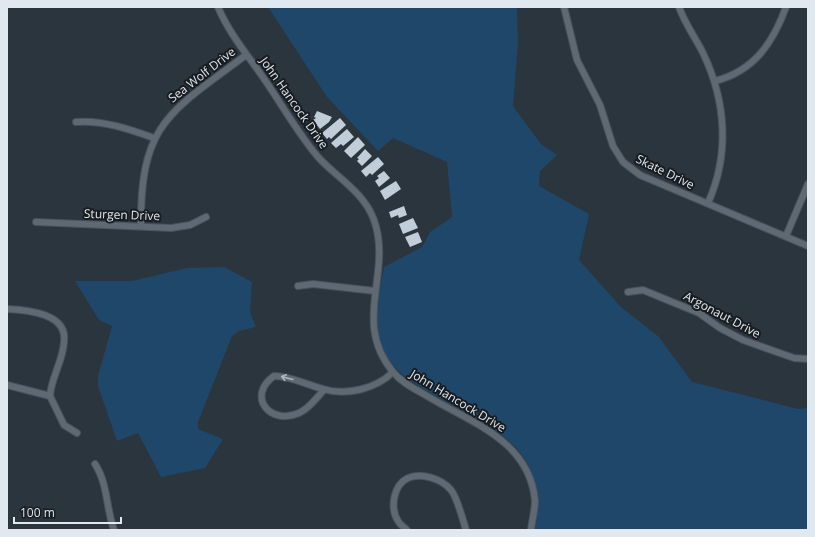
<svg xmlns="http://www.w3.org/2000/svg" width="815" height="537" font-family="'Open Sans',sans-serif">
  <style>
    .green { fill: #1e476a }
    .building { fill: #c1cdd9 }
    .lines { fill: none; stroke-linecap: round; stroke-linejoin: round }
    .minor-casing { stroke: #49515a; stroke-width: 8 }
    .minor { stroke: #5e6973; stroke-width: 6 }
    .oneway { stroke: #adb5bd }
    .labels { text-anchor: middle; stroke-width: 4; stroke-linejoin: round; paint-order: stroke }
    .street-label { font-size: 12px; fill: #e2e8ef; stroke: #171c20 }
  </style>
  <rect width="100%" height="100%" fill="#2b353e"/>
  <g class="green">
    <path d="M268 7H517L518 43 513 106 541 144 557 155 540 171 539 186 589 214 579 260 621 307 659 337 692 382 798 409 808 408V530H535C549 442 490 429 427 391 405 378 386 365 380 339 373 314 380 291 384 267L422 247 430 232 452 217 447 162 393 138 378 151 327 97Z"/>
    <path d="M224 267 252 282 250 312 256 327 239 331 232 336 198 422V429L223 439 205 468 161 477 138 433 117 441 98 386V376L112 326 99 320 75 281H132L187 268Z"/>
  </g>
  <g class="building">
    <path d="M317 111 332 117 329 122 320 129 313 120 316 118 314 117Z"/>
    <path d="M340 118 346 125 331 139 329 137 327 139 322 133Z"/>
    <path d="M347 129 354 137 343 146 341 144 336 148 331 143Z"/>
    <path d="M358 137 365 145 351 158 344 151Z"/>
    <path d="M365 149 372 156 362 166 357 161 359 159 357 158Z"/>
    <path d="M378 157 384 164 372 175 370 173 366 177 361 171Z"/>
    <path d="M384 171 390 178 379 187 375 181 379 178 377 176Z"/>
    <path d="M396 181 401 189 385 200 380 191Z"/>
    <path d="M404 206 407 215 399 218 398 215 391 218 389 212Z"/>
    <path d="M413 218 418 228 403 234 399 224Z"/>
    <path d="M418 232 422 242 410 247 405 237Z"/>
  </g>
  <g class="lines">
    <g class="minor-casing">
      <g id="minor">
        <path d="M218 7C228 31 245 52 260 73 280 101 296 131 318 157 337 178 364 192 374 220 393 274 351 321 393 372 402 383 415 389 427 396 472 423 530 441 535 501 535 510 532 520 531 530"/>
        <path d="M564 7 577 60 600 105 613 146 623 162 640 175 808 246"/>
        <path d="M679 7C685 24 695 37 703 53 726 101 730 154 708 203"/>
        <path d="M715 81C754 71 773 43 786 7"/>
        <path d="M76 122C103 120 129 129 154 138"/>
        <path d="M36 222 171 228 190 225 206 217"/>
        <path d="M141 226C140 123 170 112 246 55"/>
        <path d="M786 236 808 184"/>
        <path d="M298 286 313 284 375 291"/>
        <path d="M628 292 643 290 699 313 720 328 743 340 794 358 808 359"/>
        <path d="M7 309C27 310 68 313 64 342 63 361 51 378 50 396L64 425 77 433"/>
        <path d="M7 385 50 396"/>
        <path d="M324 390C317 397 309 409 299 413 270 426 246 396 274 376 291 376 307 385 323 389 346 396 376 389 393 372"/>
        <path d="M95 464C108 484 106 508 114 530"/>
        <path d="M407 530C404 527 400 525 398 521 390 508 393 485 408 478 421 472 442 479 451 490 457 497 463 520 466 530"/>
      </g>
    </g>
    <use href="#minor" class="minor"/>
  </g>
  <defs><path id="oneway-shaft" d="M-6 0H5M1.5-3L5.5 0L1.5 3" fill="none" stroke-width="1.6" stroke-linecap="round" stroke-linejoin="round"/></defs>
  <use class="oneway" href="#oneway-shaft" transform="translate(287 378) rotate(-165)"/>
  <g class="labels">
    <g class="street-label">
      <text transform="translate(202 75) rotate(-38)" y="4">Sea Wolf Drive</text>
      <text transform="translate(294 103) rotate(55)" y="4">John Hancock Drive</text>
      <text transform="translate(665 172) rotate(26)" y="4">Skate Drive</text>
      <text transform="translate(122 215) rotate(2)" y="4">Sturgen Drive</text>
      <text transform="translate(722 315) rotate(28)" y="4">Argonaut Drive</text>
      <text transform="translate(458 401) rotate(31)" y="4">John Hancock Drive</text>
    </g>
  </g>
  <rect width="815" height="537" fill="none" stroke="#e2e8ef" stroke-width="16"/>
  <path d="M14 517v6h107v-6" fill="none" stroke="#e2e8ef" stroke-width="2"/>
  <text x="20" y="517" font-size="12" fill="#e2e8ef" stroke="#171c20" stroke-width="3" paint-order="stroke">100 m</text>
</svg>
